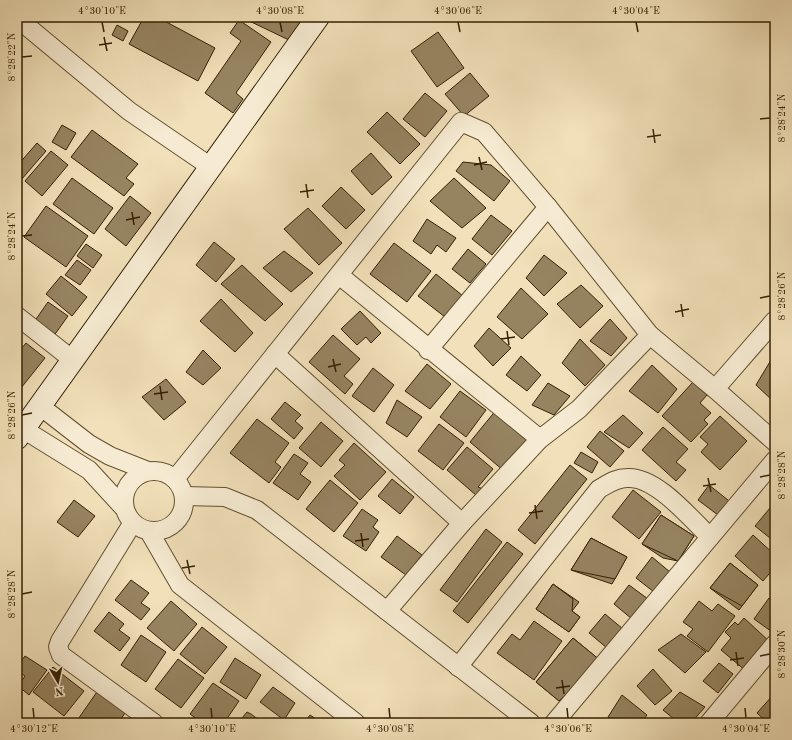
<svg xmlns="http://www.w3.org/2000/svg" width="792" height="740" font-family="'Old Standard TT',serif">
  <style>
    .building { fill: #968461; stroke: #342002 }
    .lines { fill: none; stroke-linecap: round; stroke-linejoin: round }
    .street-casing { stroke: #635030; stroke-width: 20 }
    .secondary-casing { stroke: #342002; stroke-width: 24 }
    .street { stroke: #f6ebd2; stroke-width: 18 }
    .secondary { stroke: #f6ebd2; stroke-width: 22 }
    .ticks { fill: none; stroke: #342002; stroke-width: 1.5 }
    .neatline { fill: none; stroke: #342002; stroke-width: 1.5 }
    .ticks-label { font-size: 10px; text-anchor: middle; fill: #342002 }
  </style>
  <rect width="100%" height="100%" fill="#f1e0b9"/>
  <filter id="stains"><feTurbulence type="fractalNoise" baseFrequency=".005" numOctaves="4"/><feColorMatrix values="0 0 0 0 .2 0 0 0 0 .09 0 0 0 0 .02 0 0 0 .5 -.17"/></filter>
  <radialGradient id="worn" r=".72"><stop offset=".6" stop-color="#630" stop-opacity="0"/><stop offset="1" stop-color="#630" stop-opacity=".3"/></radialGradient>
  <g class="building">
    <path d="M144 17H157L215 48 198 81 129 44Z"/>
    <path d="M241 17H295L301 20 291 41Z"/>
    <path d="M239 20 271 42 236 93 243 99 233 113 205 93 241 41 230 33Z"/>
    <path d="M117 25 128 31 123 41 112 35Z"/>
    <path d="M438 32 464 68 437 87 411 51Z"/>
    <path d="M470 73 489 96 464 116 445 94Z"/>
    <path d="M425 93 447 111 425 137 403 119Z"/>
    <path d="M387 112 420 144 400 164 367 132Z"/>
    <path d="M62 125 76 133 66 150 52 142Z"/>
    <path d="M92 130 138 164 126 178 134 184 124 196 71 157Z"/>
    <path d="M37 143 46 151 21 180 17 177V166Z"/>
    <path d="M51 151 68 165 42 196 25 181Z"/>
    <path d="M371 153 392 177 372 195 351 171Z"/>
    <path d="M463 162 491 165 510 181 494 201 456 171Z"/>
    <path d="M72 178 113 208 94 234 53 204Z"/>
    <path d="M454 178 486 208 462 228 430 201Z"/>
    <path d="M341 187 365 210 346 229 322 206Z"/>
    <path d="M130 196 151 213 126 246 105 229Z"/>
    <path d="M46 206 88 236 66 267 24 237Z"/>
    <path d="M308 208 342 243 319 265 284 229Z"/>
    <path d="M491 215 512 231 492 255 472 239Z"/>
    <path d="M427 219 456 238 446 252 437 245 431 254 413 241Z"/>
    <path d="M214 242 235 259 216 282 196 265Z"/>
    <path d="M394 243 431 271 407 302 370 274Z"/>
    <path d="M86 244 102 255 93 268 77 256Z"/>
    <path d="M468 249 486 264 470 283 452 269Z"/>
    <path d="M284 251 313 273 291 292 263 268Z"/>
    <path d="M544 255 567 273 544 296 526 278Z"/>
    <path d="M77 260 91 270 80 285 65 275Z"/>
    <path d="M242 265 283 304 265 321 221 284Z"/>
    <path d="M436 274 463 296 445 317 418 296Z"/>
    <path d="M61 276 87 297 72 316 46 294Z"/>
    <path d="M581 285 603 306 580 328 557 304Z"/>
    <path d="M521 288 548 314 522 339 497 317Z"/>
    <path d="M221 299 253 333 235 352 200 321Z"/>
    <path d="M48 302 68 316 53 337 34 322Z"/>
    <path d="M360 311 381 333 371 343 366 337 357 345 341 329Z"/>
    <path d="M610 319 627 338 611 356 590 341Z"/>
    <path d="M489 328 511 348 493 366 474 346Z"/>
    <path d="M333 335 360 359 344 376 353 384 345 394 309 362Z"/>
    <path d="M580 339 605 365 585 386 562 363Z"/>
    <path d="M26 343 45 358 17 393V354Z"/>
    <path d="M203 350 221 368 203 385 186 372Z"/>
    <path d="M521 356 541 375 527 391 506 375Z"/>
    <path d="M771 360 775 363V399L773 401 756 385Z"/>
    <path d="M427 364 451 384 430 409 405 391Z"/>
    <path d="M652 365 677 389 658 413 629 391Z"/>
    <path d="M373 368 394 385 374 412 352 396Z"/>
    <path d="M166 379 186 402 164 420 142 397Z"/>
    <path d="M693 382 707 395 700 403 711 413 704 420 708 424 691 442 662 416Z"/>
    <path d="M548 383 570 396 554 415 532 405Z"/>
    <path d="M460 391 486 410 466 437 440 417Z"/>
    <path d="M397 400 422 417 407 437 386 423Z"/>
    <path d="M285 402 301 415 295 421 303 428 294 439 271 419Z"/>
    <path d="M497 409 532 441 504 471 470 442Z"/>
    <path d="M623 415 643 433 629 448 604 432Z"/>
    <path d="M720 416 747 441 720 470 701 452 708 444 700 437Z"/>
    <path d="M257 419 289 443 275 462 281 467 269 483 230 453Z"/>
    <path d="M321 422 343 441 321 467 299 448Z"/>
    <path d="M439 424 464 443 443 470 418 451Z"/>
    <path d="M663 427 688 449 676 462 686 470 676 481 642 450Z"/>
    <path d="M600 431 624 451 610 467 587 447Z"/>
    <path d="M354 443 386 472 360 500 334 476 345 465 339 460Z"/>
    <path d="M467 447 493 469 478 487 483 489 477 496 447 470Z"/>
    <path d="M581 452 598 462 592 473 574 463Z"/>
    <path d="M294 454 308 463 300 474 311 482 298 500 273 483Z"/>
    <path d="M570 465 587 479 535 544 518 530Z"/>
    <path d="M392 479 414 497 400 514 378 496Z"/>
    <path d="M330 480 358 503 334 532 306 509Z"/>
    <path d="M709 485 733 504 722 518 698 500Z"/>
    <path d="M633 490 661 512 639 539 612 517Z"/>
    <path d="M74 500 95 516 78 537 57 522Z"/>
    <path d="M775 502V542L755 526Z"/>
    <path d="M362 509 378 520 373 527 379 532 366 551 343 536Z"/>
    <path d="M661 515 694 536 678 561 663 558 642 544Z"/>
    <path d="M661 515 694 536 678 561 642 544Z"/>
    <path d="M486 529 502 542 457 602 440 590Z"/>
    <path d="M753 535 775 555V567L763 581 735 556Z"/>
    <path d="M397 536 422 555 406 575 381 557Z"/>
    <path d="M591 538 627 557 612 584 571 570Z"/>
    <path d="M591 538 627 557 615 579 571 570Z"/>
    <path d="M507 542 523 554 468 623 453 611Z"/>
    <path d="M652 557 670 572 654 592 636 578Z"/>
    <path d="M730 563 758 585 739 610 710 588Z"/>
    <path d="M730 563 758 585 742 606 710 588Z"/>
    <path d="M131 580 149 593 141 603 150 609 141 620 115 600Z"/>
    <path d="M553 584 579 602 572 611 580 617 569 632 536 609Z"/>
    <path d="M553 584 573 599 572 611 580 617 569 632 536 609Z"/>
    <path d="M629 585 648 599 632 619 614 604Z"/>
    <path d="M769 598 775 602V634L754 619Z"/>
    <path d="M171 601 197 624 174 651 147 628Z"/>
    <path d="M699 601 712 611 718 604 735 616 708 652 687 636 693 629 683 622Z"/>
    <path d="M109 612 124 624 119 630 130 638 120 651 94 631Z"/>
    <path d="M605 614 623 629 607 648 589 633Z"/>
    <path d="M744 618 771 643 746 671 721 650 731 638 725 632 735 622 738 625Z"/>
    <path d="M534 621 562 641 534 680 497 653 512 634 520 640Z"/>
    <path d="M202 627 227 647 205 674 180 654Z"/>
    <path d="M681 634 706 652 685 673 658 650Z"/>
    <path d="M141 635 166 652 146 682 121 665Z"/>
    <path d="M573 638 601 661 564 705 536 682Z"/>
    <path d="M573 638 601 661 559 701 536 682Z"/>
    <path d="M25 656 47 670 29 695 18 686 25 676 17 671V667Z"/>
    <path d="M235 658 261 675 246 699 220 682Z"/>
    <path d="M178 659 204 678 181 708 155 689Z"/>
    <path d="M719 663 733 674 718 693 703 681Z"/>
    <path d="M53 667 84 691 64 716 33 692Z"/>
    <path d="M653 669 672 691 655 705 637 686Z"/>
    <path d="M213 683 239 701 224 723H202L190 714Z"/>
    <path d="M273 687 295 703 284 720 260 702Z"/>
    <path d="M99 689 128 709 118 723H77L76 722Z"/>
    <path d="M680 692 705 707 691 723H679L663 710Z"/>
    <path d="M774 694 775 723H768L757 713Z"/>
    <path d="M622 695 647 715 641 723H614L608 717Z"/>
    <path d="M247 712 251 714 263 723H238Z"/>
    <path d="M310 715 322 723H304Z"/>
  </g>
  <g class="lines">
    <g class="street-casing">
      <g id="street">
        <path d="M17 18 129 111 211 167"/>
        <path d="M339 275 540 439"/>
        <path d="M17 316 73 360"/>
        <path d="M428 350 548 207"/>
        <path d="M275 354 462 523"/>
        <path d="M715 389 775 320"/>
        <path d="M40 406 89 444 110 456 148 471"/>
        <path d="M23 429 89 470 123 507"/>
        <circle cx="154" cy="501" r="30"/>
        <path d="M175 479 461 122 484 132 548 207 650 335 715 389 775 442"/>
        <path d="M184 496 225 497 257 510 531 723"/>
        <path d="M132 524 60 641 58 647 61 655 154 723"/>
        <path d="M150 533 180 585 356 723"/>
        <path d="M387 611 462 523 540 439 579 409 650 335"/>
        <path d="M458 667 599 489C608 484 616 478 627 478 656 476 690 518 710 537"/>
        <path d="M554 723 775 460"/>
        <path d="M709 723 775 644"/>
      </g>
    </g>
    <g class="secondary-casing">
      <path id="secondary" d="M17 438 318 17"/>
    </g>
    <use href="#street" class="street"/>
    <use href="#secondary" class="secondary"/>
  </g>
  <path class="ticks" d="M102 22 104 32M280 22 282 32M458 22 460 32M636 22 638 32M104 37 107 51M99 45 112 43M22 57 32 56M760 119 770 118M653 129 655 143M647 137 661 135M479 157 482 170M474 165 487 162M306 184 308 198M300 192 314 190M132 212 134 225M126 220 140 217M22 236 32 235M760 298 770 296M681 304 683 317M675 312 689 309M507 331 509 345M501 339 515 337M333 359 336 372M328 367 341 364M160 386 162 400M154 394 168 392M22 415 32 413M760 477 770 475M708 478 711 492M703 486 716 484M535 505 537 519M529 513 543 511M361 533 363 547M355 541 369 539M187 560 190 574M182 568 195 566M22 594 32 592M736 652 738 666M760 656 770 654M730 660 744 658M562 680 564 694M556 688 570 686M33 708 34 718M211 708 212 718M389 708 390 718M567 708 568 718M745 708 746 718"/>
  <rect width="792" height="740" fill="none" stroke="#f1e0b9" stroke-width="44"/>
  <g transform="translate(58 682) rotate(171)" stroke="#f6ebd2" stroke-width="3" paint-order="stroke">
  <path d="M0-3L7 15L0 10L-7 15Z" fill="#342002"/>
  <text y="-6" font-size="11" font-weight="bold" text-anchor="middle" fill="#342002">N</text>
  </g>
  <rect x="22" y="22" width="748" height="696" class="neatline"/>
  <g class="ticks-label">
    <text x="102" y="14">4°30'10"E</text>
    <text x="280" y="14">4°30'08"E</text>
    <text x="458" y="14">4°30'06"E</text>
    <text x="636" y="14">4°30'04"E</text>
    <text transform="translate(11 57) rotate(-90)" y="4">8°28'22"N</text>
    <text transform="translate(781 118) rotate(-90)" y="4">8°28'24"N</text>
    <text transform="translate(11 236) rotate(-90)" y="4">8°28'24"N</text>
    <text transform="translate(781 296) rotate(-90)" y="4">8°28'26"N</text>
    <text transform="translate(11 415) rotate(-90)" y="4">8°28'26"N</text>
    <text transform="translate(781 475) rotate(-90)" y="4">8°28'28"N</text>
    <text transform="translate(11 594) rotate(-90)" y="4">8°28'28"N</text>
    <text transform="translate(781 654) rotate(-90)" y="4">8°28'30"N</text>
    <text x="34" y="732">4°30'12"E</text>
    <text x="212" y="732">4°30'10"E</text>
    <text x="390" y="732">4°30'08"E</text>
    <text x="568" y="732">4°30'06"E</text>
    <text x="746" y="732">4°30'04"E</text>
  </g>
  <rect width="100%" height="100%" filter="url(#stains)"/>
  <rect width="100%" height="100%" fill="url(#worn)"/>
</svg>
